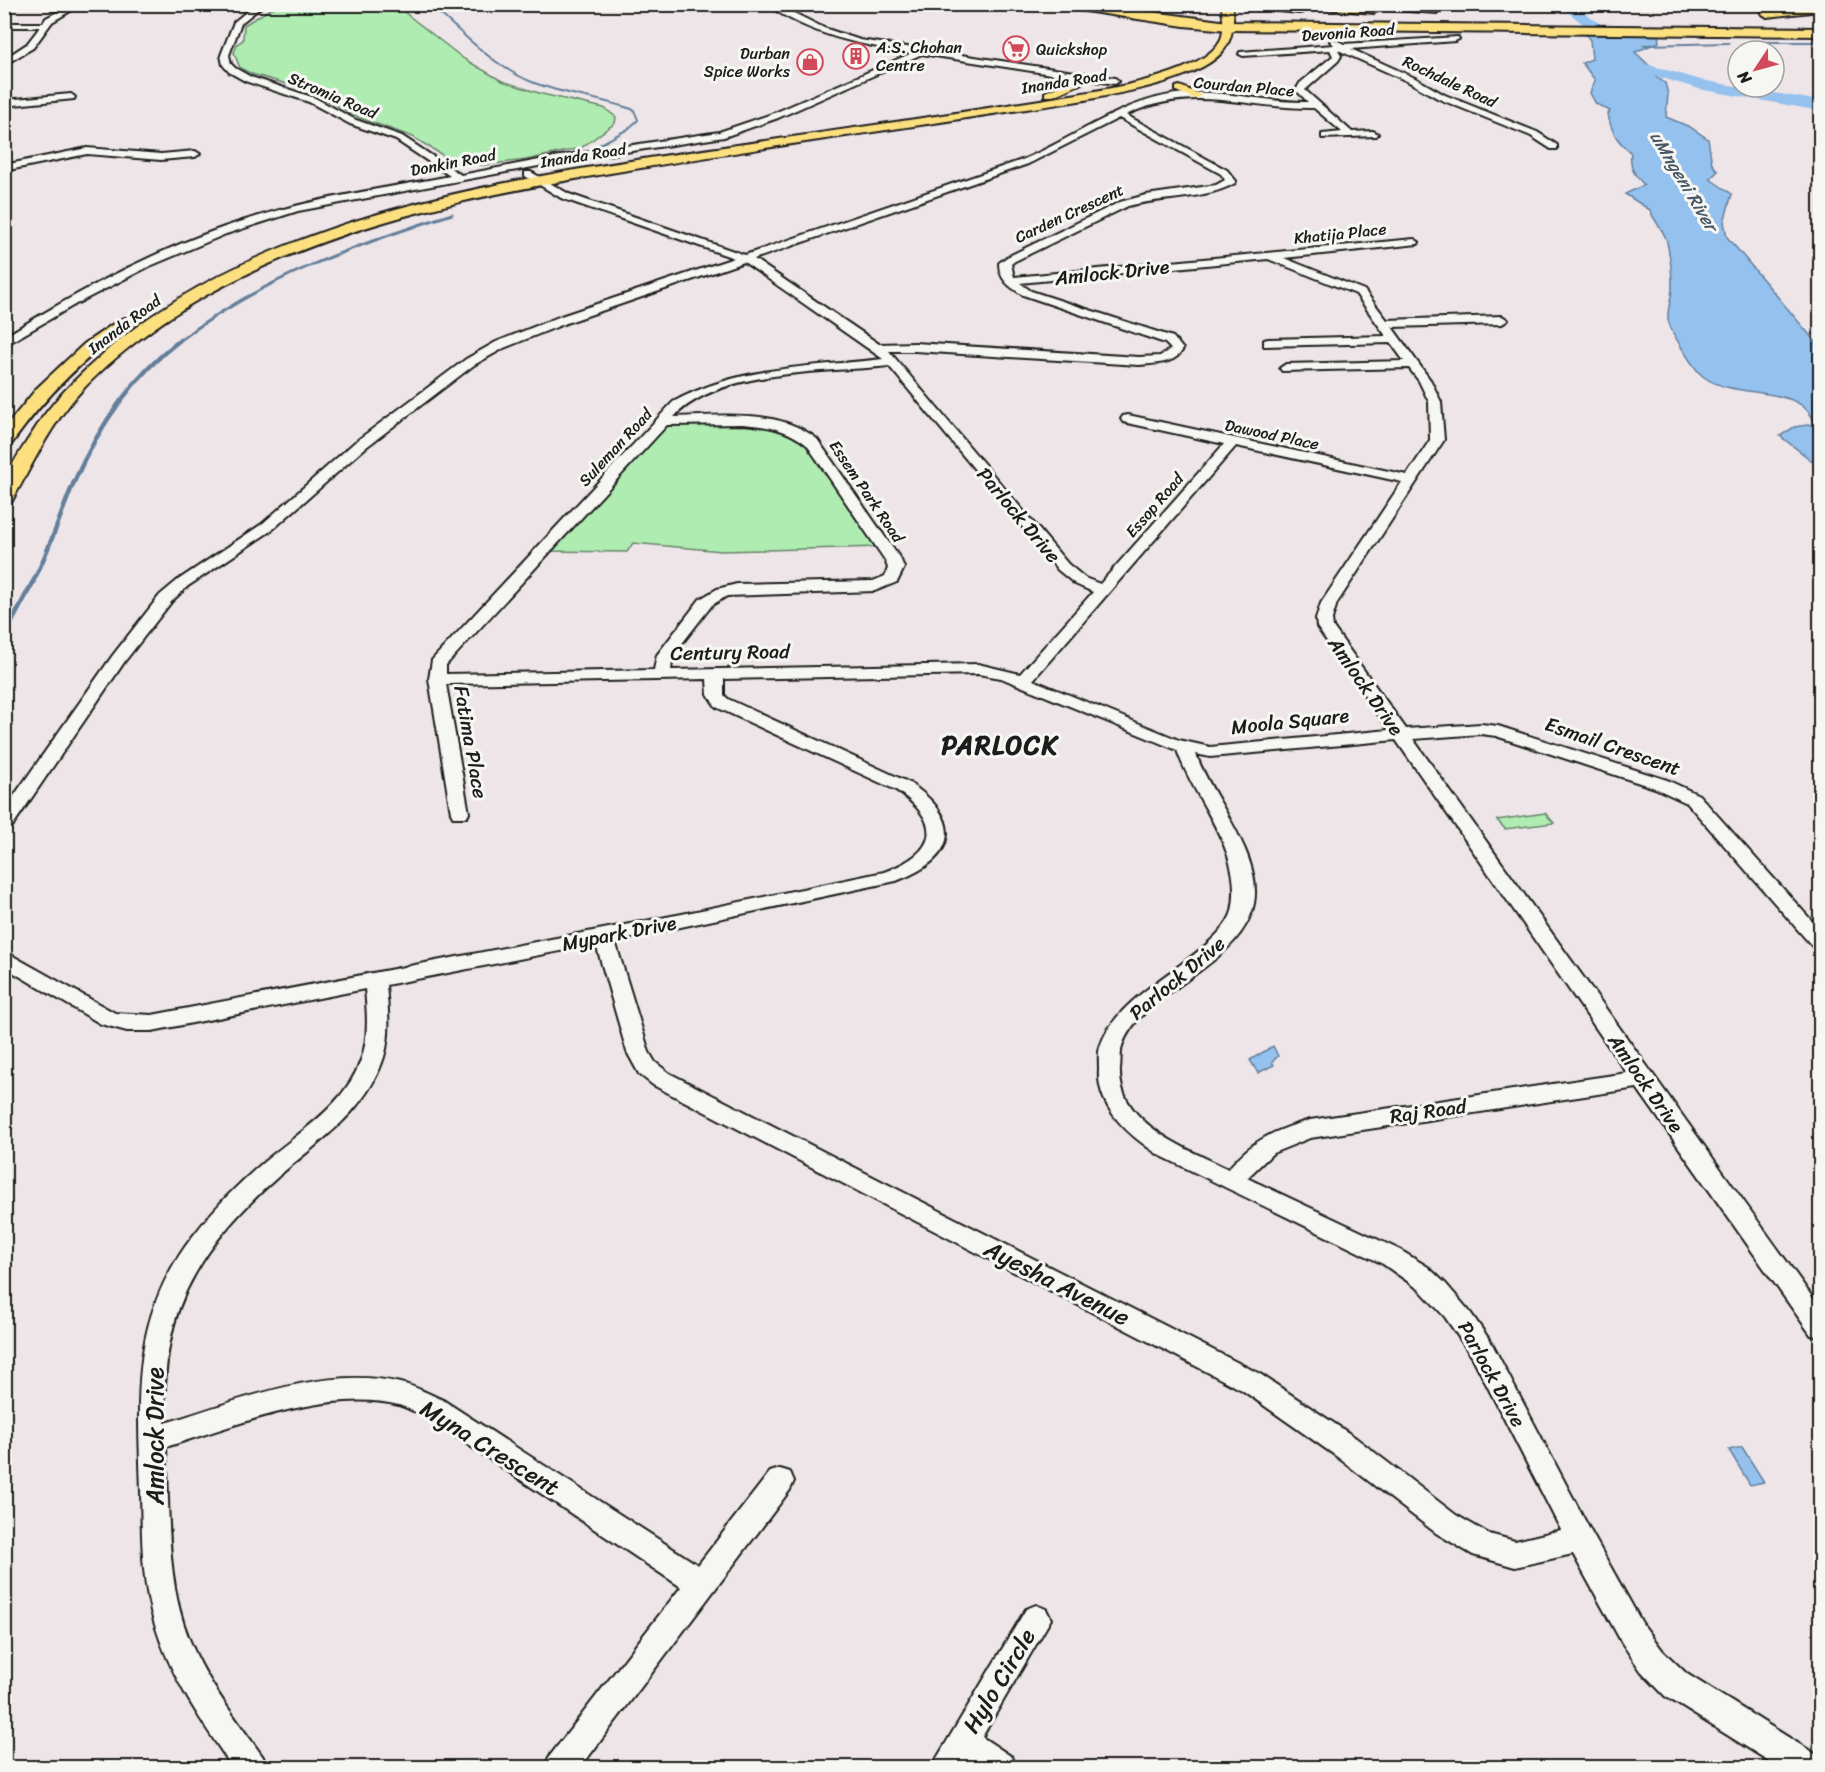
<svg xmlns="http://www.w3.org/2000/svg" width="1825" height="1772" font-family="Sriracha,sans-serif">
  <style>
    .green { fill: #afecb2; stroke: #668467; stroke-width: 1.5 }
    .water { fill: #94c1ee; stroke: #647f9a; stroke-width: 1.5 }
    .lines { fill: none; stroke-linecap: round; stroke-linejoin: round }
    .stream-far3 { stroke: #647f9a; stroke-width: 2 }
    .stream-far2 { stroke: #647f9a; stroke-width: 3 }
    .stream-far1 { stroke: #647f9a; stroke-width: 4.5 }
    .stream { stroke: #647f9a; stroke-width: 5 }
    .river { fill: #94c1ee; fill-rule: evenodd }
    .minor-casing { stroke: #1c1c1c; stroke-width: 4 }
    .major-casing { stroke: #1c1c1c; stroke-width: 4 }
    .highway-casing { stroke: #1c1c1c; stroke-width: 4 }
    .minor { fill: #f6f6f2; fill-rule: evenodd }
    .major { fill: #fce080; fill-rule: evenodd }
    .highway { fill: #fce080; fill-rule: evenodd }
    .major-bridge-casing { stroke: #1c1c1c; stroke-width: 14; stroke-linecap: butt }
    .major-bridge { stroke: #fce080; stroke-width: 11 }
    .labels { text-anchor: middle; stroke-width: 6; stroke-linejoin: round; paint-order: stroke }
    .far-street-label { font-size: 16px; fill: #1c1c1c; stroke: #f6f6f2 }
    .far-poi-label { font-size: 16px; fill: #1c1c1c; stroke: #f6f6f2; text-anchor: start }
    .far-water-label { font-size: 18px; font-style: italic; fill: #465666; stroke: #f6f6f2 }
    .street-label { font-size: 20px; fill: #1c1c1c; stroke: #f6f6f2 }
    .near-street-label { font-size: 24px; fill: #1c1c1c; stroke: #f6f6f2 }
    .district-label { font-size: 26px; font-weight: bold; letter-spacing: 1.5px; fill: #1c1c1c; stroke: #f6f6f2 }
  </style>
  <rect width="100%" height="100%" fill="#eee5e9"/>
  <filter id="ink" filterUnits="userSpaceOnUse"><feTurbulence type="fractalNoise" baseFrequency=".0167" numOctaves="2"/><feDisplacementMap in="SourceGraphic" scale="12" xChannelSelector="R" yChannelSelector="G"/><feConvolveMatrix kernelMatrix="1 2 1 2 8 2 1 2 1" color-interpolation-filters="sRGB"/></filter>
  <g filter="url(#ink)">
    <g class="green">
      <path d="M279 4 395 5 464 59 502 81 542 94 604 108 616 117 615 123 581 148 526 160 484 165 452 161 413 137 360 118 307 90 252 74 240 68 234 53 237 44 243 40 244 25Z"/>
      <path d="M664 422 759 424 800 434 881 547 722 551 633 543 627 552 544 551Z"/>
      <path d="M1545 813 1554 823 1505 829 1497 820Z"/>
    </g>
    <g class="water">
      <path d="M1584 32 1658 33 1659 42 1635 52 1659 75 1656 77 1665 83 1668 94 1666 117 1690 127 1708 139 1712 164 1718 171 1710 179 1732 194 1724 222 1727 237 1820 347V467L1780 436 1794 427 1815 424C1802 382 1736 401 1704 377 1695 371 1669 330 1668 319 1667 309 1672 298 1672 287 1672 273 1670 256 1667 242 1665 231 1654 222 1650 210L1625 194 1644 185C1635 175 1629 169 1631 153 1617 141 1611 132 1608 114L1610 111 1596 104 1590 93 1595 80 1582 63 1592 59 1590 40Z"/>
      <path d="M1273 1046 1278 1056 1272 1062 1274 1065 1258 1073 1250 1060Z"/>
      <path d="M1742 1447 1764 1482 1750 1485 1729 1450Z"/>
    </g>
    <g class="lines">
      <g class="stream-far3">
        <path d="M429 4C461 31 492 66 532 82 564 95 601 98 634 110L638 120 628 129 599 145"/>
        <path d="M1757 42H1820"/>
        <path d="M1643 45 1729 43"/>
      </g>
      <path class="stream-far2" d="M178 342C262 278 353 246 452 214"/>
      <path class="stream-far1" d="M32 584C49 551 60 515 74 482 98 428 133 376 180 340"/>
      <path class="stream" d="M4 636 33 582"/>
      <path class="river" d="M1558 4H1573L1614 34 1629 59 1701 80 1820 101V111L1699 89 1619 65 1603 40Z"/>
      <g class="minor-casing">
        <g id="minor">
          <path d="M72 4H82L52 22 33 48 4 65V59L27 44 40 27H4V23H43L46 18Z"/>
          <path d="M256 4H265L241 23 229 55 231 64 235 68 251 77 315 98 356 120 402 136 461 175 560 156 719 132 772 114 912 53C861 45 809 35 766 4H776L824 28 860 40 1115 78 1119 81 1115 84 922 54 778 118 724 137 560 162 298 211 226 234 150 266 76 304 4 346V337C84 288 169 242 259 216 321 197 386 188 450 176L396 140 350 124 309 102 245 81 229 72 223 65 221 55 234 22Z"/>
          <path d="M1458 37 1459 39 1455 41 1351 49 1415 78 1445 95 1537 132 1557 145V149H1551L1531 136 1439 99 1409 82 1338 50 1341 56 1338 61 1305 90 1352 132 1373 131 1378 134 1376 136 1322 138V134L1342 132 1314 108C1245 109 1194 83 1126 115L1227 170 1236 181 1235 183C1206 200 1161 197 1128 206L1015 261 1011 264 1014 277 1414 239 1419 242 1418 244 1284 258 1364 290 1387 320 1502 316 1508 320 1502 324 1392 327 1431 381 1441 402 1444 440 1337 603 1332 619 1333 627 1406 729 1481 724 1498 726 1667 780 1699 795 1820 930V949L1813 947 1687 803 1655 788 1496 736 1481 734 1413 739 1820 1308V1337L1811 1335 1637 1088 1310 1138 1273 1153 1247 1178 1400 1250 1428 1267 1446 1284 1470 1312 1491 1342 1590 1530 1642 1623 1663 1651 1687 1674 1820 1757V1768H1780L1665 1696 1641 1671 1622 1643 1573 1554 1515 1567 1473 1555 1436 1533 1336 1456 1242 1390 653 1085 639 1074 627 1052 596 944 386 985C388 1009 391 1034 384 1057 367 1111 320 1140 280 1175 248 1203 216 1236 195 1274 168 1320 163 1371 165 1423 235 1402 326 1364 400 1383 415 1386 429 1394 443 1400L698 1565 770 1472 780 1469 790 1472 794 1481 790 1490 580 1768H545L549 1757 681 1587 425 1416C416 1413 408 1408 399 1405 329 1387 233 1426 166 1447 170 1511 165 1581 190 1641 207 1683 237 1720 263 1757L267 1768H233C202 1722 171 1678 155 1625 141 1582 142 1536 141 1491 138 1395 130 1317 193 1236 214 1208 239 1183 265 1161 301 1131 347 1104 362 1057 369 1035 367 1011 365 989L152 1031H127L101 1024 4 967V951L115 1013 152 1015 682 914 884 872C938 852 944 823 896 790L716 707 708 695 707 679 446 684 469 813 467 817H453L451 813 429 679 432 660 673 402C738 366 811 367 883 359L744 262 569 322 504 348 474 365 365 448 272 530 188 586 172 601 125 661 11 828 4 830V810L113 655 160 595 178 580 262 524 355 442 466 359 496 342 561 316 734 258 561 198 525 176V172H531L569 194 745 255 1022 160C1077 137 1125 98 1185 93 1226 90 1267 103 1308 102L1296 90 1300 83 1333 56 1330 50 1243 56 1239 54 1240 52 1334 45 1330 41 1334 39 1344 44ZM1119 118 1221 174 1225 180 1216 185 1146 195 1120 202 1007 257 999 263C999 280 1010 287 1023 295L1165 343 1171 349 1160 356 1139 357 915 343 879 344 754 259 1028 164ZM1268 259 1356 294 1386 336 1268 339 1264 340V346L1391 343 1404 361 1286 364 1280 368 1282 371 1409 368 1419 381 1429 402 1430 440 1407 475 1128 415 1123 416 1121 419 1123 422 1224 444 1100 584 1085 578 1068 564 889 351H915L1139 365C1154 363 1175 365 1183 349L1173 337 1031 291 1020 283ZM889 366 1058 570 1075 584 1093 592 1020 674 978 664 671 670 673 655 712 605 727 596 875 591 897 582 904 568 901 560 817 439C778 408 721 416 674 417 720 368 826 373 889 366ZM742 424C767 426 788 429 807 445L885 560 888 568 885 576 873 581 737 584 717 589 700 599 657 655 654 670 446 674V665L667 425ZM1236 446 1402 482 1321 603 1316 619 1317 627 1389 730 1210 747 1179 740 1033 680ZM978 674 1001 678 1177 750C1195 803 1245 851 1232 911 1229 923 1217 935 1208 943 1175 973 1114 1002 1100 1047 1098 1053 1099 1062 1099 1069 1096 1108 1130 1136 1159 1155L1383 1264 1420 1290 1445 1317 1473 1358 1561 1530 1515 1541 1489 1534 1456 1515 1356 1438 1260 1374 669 1073 655 1062 649 1052 615 941 896 881C958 858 965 820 908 782L728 699 724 695V679ZM1396 740 1627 1073 1310 1120C1274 1131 1253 1139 1228 1169 1188 1149 1117 1124 1120 1069 1121 1062 1120 1053 1122 1046 1138 995 1230 970 1251 914 1271 863 1212 801 1196 754L1210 757Z"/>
          <path d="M71 94 75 97 74 99 4 106V100Z"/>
          <path d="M87 148 161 154 195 151 200 154 195 157 161 160 87 154 4 171V165Z"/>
          <path d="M1036 1605 1046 1609 1051 1619 982 1737 1012 1757 1016 1768H973L966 1763 964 1768H931L1026 1609Z"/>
        </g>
      </g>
      <g class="major-casing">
        <g id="major">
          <path d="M1228 13 1233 16C1234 47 1219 60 1192 72 1158 87 1120 93 1085 100 1035 108 984 115 934 123 838 137 742 151 647 167 497 191 345 219 210 293 164 318 103 363 70 404 47 433 31 467 13 499L11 503 4 504C4 497 3 487 5 481 12 461 31 436 42 418 60 393 81 374 104 353 269 209 528 176 737 145 849 129 960 113 1071 95 1108 89 1204 75 1221 39 1224 32 1223 23 1223 16Z"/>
          <path d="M1062 72 1078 78 1082 83 1053 96H1045V92L1069 82 1056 75Z"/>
          <path d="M1180 86 1199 94 1201 96 1195 99 1176 91V87Z"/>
          <path d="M125 318 133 323 131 326C82 358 44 398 10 446L4 447V429L37 388 84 344 119 320Z"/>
        </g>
      </g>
      <g class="highway-casing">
        <g id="highway">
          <path d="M1059 4H1092L1228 22 1820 28V36L1228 30 1184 26 1065 8Z"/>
          <path d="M1241 4H1423L1437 5 1443 9 1437 13 1380 9 1374 13 1303 7V12L1299 13 1247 8Z"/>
          <path d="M1820 4V11L1767 17 1761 13 1767 9Z"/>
        </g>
      </g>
      <use href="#minor" class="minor"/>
      <use href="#major" class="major"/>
      <use href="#highway" class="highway"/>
      <g class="major-bridge-casing">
        <path id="major-bridge" d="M1227 4 1228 16"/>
      </g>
      <use href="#major-bridge" class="major-bridge"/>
    </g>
  </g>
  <defs>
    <g id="supermarket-ring" transform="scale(1.35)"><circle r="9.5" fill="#f6f6f2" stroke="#d1495b" stroke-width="1.5"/><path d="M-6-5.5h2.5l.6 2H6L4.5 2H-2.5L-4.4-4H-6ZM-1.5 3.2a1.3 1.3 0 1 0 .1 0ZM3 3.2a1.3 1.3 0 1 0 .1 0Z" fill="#d1495b"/></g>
    <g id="building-ring" transform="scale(1.35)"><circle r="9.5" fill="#f6f6f2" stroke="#d1495b" stroke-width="1.5"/><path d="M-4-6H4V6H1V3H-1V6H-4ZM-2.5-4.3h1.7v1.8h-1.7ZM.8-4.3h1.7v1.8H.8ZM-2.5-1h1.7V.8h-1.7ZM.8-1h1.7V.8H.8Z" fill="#d1495b"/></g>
    <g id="shop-ring" transform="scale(1.35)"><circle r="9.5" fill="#f6f6f2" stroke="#d1495b" stroke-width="1.5"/><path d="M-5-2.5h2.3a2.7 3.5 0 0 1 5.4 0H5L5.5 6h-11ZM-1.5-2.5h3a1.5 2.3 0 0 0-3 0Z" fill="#d1495b"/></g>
  </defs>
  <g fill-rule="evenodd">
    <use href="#supermarket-ring" x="1016" y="49"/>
    <use href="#building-ring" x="856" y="56"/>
    <use href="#shop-ring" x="810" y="62"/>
  </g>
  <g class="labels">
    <g class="far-street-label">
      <text transform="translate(1348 32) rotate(-4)" y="6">Devonia Road</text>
      <text transform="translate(1064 81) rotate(-9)" y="6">Inanda Road</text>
      <text transform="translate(1450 81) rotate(25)" y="6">Rochdale Road</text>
      <text transform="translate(1244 86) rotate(5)" y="6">Courdan Place</text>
      <text transform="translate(333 95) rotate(23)" y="6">Stromia Road</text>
      <text transform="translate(583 155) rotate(-9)" y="6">Inanda Road</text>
      <text transform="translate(453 162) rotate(-11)" y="6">Donkin Road</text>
      <text transform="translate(1069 213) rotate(-25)" y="6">Carden Crescent</text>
      <text transform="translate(1340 233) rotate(-6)" y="6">Khatija Place</text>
      <text transform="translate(124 324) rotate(-37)" y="6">Inanda Road</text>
      <text transform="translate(1272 434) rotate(12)" y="6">Dawood Place</text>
      <text transform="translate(615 447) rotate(-47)" y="6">Suleman Road</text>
      <text transform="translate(867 491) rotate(56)" y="6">Essem Park Road</text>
      <text transform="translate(1154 505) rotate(-49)" y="6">Essop Road</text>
    </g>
    <g class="far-poi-label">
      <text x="876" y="53">A.S. Chohan<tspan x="876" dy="18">Centre</tspan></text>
      <text x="1036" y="55">Quickshop</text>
      <text x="790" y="59" text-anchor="end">Durban<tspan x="790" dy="18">Spice Works</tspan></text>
    </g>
    <g class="far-water-label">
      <text transform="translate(1684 181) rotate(59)" y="6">uMngeni River</text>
    </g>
    <g class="street-label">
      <text transform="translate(1112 272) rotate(-6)" y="7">Amlock Drive</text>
      <text transform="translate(1019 515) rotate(50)" y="7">Parlock Drive</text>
      <text transform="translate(730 652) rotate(-1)" y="7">Century Road</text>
      <text transform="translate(1366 686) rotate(55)" y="7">Amlock Drive</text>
      <text transform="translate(1290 721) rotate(-6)" y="7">Moola Square</text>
      <text transform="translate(471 742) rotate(80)" y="7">Fatima Place</text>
      <text transform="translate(1613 746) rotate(19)" y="7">Esmail Crescent</text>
      <text transform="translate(619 933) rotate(-11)" y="7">Mypark Drive</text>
      <text transform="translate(1177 978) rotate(-40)" y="7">Parlock Drive</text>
      <text transform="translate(1646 1083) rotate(55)" y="7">Amlock Drive</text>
      <text transform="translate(1428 1111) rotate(-8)" y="7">Raj Road</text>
      <text transform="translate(1492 1374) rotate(61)" y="7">Parlock Drive</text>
    </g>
    <g class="near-street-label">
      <text transform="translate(1057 1283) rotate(27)" y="8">Ayesha Avenue</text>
      <text transform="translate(155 1436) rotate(-90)" y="8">Amlock Drive</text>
      <text transform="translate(490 1448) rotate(32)" y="8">Myna Crescent</text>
      <text transform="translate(999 1681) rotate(-59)" y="8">Hylo Circle</text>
    </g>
    <g class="district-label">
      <text x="1000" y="754">PARLOCK</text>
    </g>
  </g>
  <rect width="1825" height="1772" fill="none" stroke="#f6f6f2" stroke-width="24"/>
  <rect x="12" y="12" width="1801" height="1748" fill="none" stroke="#1c1c1c" stroke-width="2" filter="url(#ink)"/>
  <g transform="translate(1756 69) rotate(234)"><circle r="28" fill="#f6f6f2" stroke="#9f9f9c" stroke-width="1.5"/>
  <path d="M0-4.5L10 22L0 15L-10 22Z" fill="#d1495b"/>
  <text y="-9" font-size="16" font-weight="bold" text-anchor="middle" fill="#1c1c1c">N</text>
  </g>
</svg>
